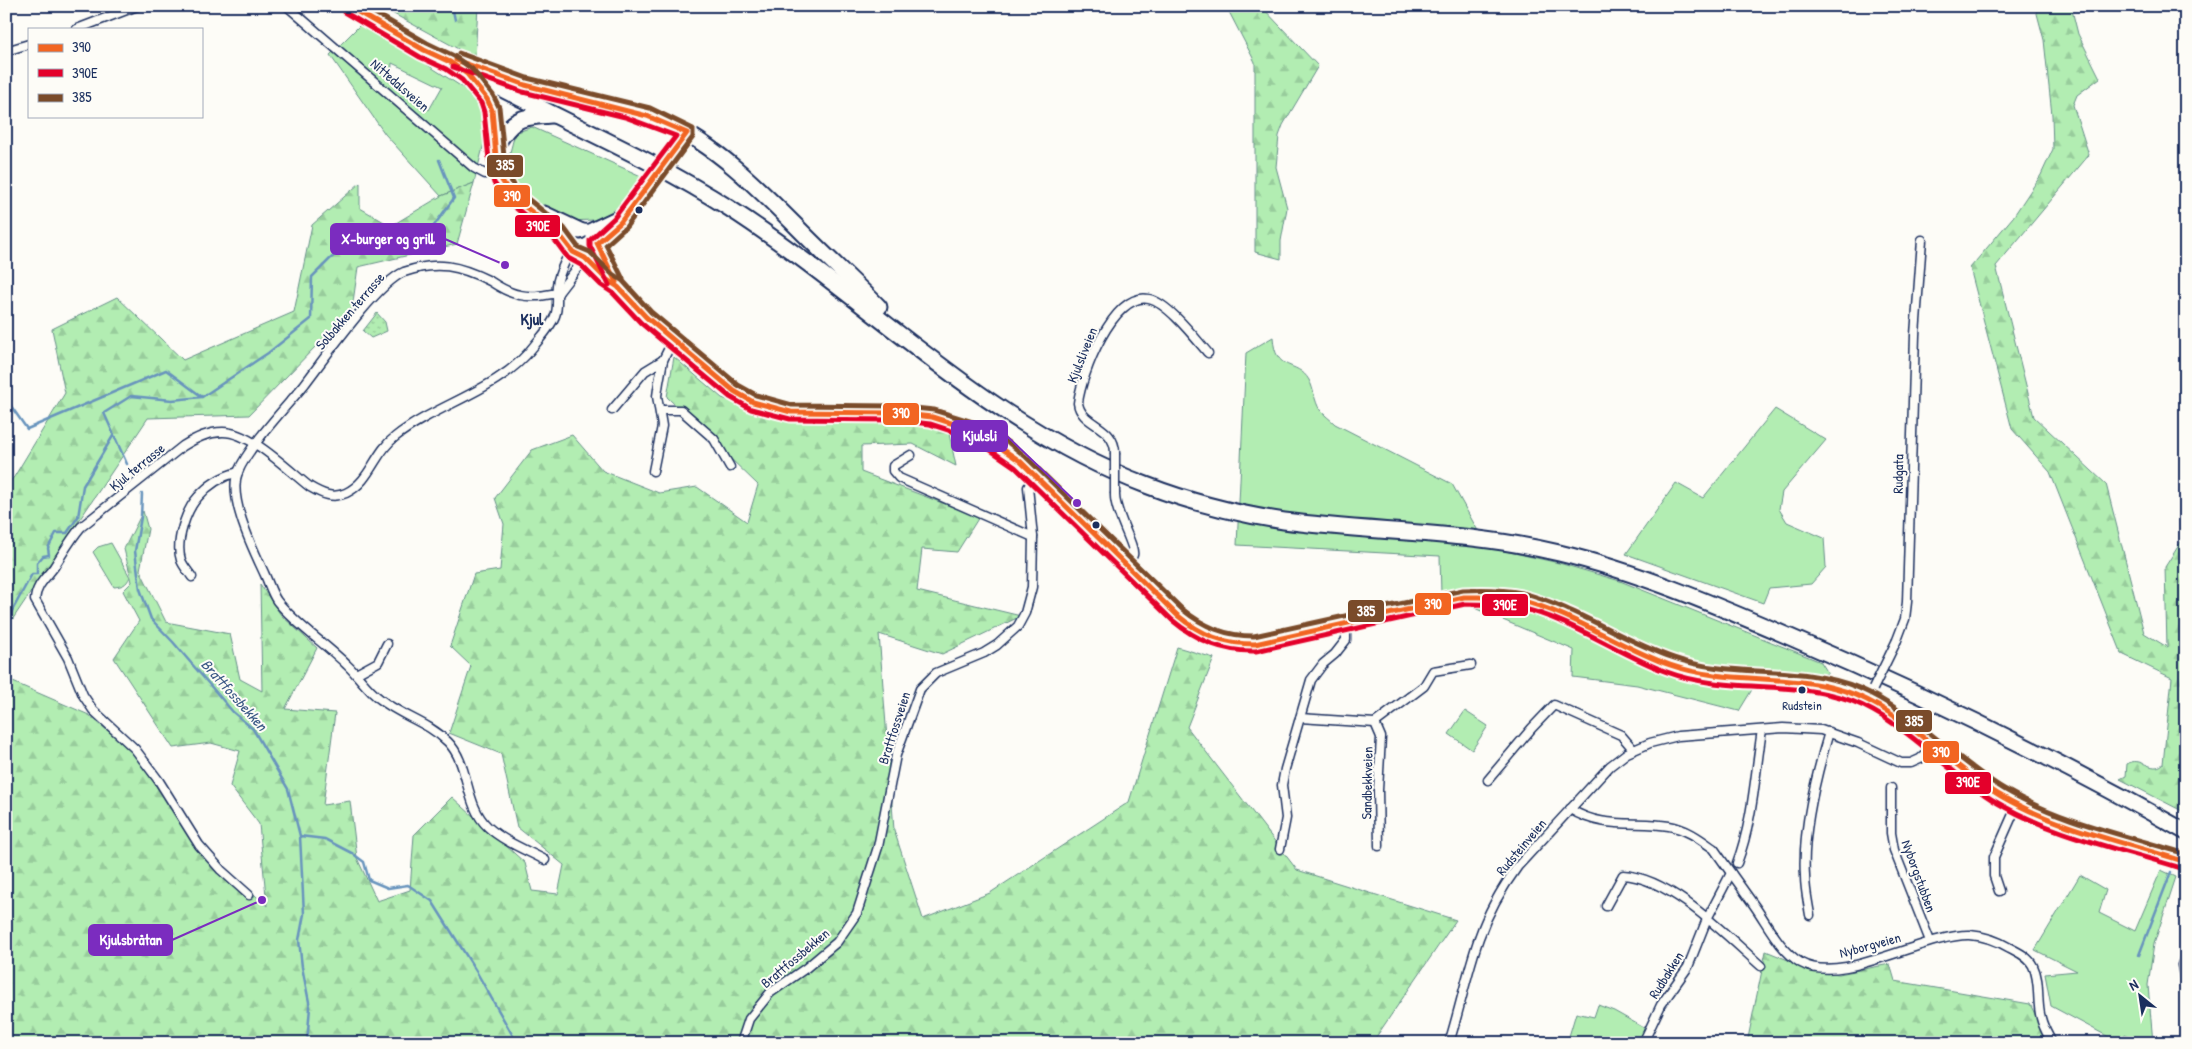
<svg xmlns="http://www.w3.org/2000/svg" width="2192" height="1049" font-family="'Patrick Hand',sans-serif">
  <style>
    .grass { fill: #b2edb2; stroke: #668e88; fill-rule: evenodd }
    .forest { fill: url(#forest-firs); stroke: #668e88 }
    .park { fill: url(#park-dots); stroke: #668e88 }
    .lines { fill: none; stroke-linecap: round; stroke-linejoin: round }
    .stream { stroke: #6894bd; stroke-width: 2.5 }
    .street-casing { stroke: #1b2f5e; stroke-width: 11 }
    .secondary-casing { stroke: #1b2f5e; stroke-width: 15 }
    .highway-casing { stroke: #1b2f5e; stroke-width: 19 }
    .street { stroke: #fdfcf7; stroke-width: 8 }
    .secondary { stroke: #fdfcf7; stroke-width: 11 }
    .highway { stroke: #fdfcf7; stroke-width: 15 }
    .street-bridge-casing { stroke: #1b2f5e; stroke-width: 11; stroke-linecap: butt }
    .secondary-bridge-casing { stroke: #1b2f5e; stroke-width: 15; stroke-linecap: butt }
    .street-bridge { stroke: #fdfcf7; stroke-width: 8 }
    .secondary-bridge { stroke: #fdfcf7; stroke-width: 11 }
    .bus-1-casing { stroke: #fdfcf7; stroke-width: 9 }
    .bus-2-casing { stroke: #fdfcf7; stroke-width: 9 }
    .bus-3-casing { stroke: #fdfcf7; stroke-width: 9 }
    .bus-1 { stroke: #f26522; stroke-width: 5 }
    .bus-2 { stroke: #e4002b; stroke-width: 5 }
    .bus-3 { stroke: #7a4b2a; stroke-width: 5 }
    .bus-dot { fill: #1b2f5e; stroke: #fdfcf7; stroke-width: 2 }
    .labels { text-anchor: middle; stroke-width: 4; stroke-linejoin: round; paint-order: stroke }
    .bus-label { font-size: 13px; fill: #1b2f5e; stroke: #fdfcf7 }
    .street-label { font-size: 14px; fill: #1b2f5e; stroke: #fdfcf7 }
    .water-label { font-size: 15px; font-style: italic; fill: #3b5986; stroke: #fdfcf7 }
    .quarter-label { font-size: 16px; font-weight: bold; fill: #1b2f5e; stroke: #fdfcf7 }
    .leader { fill: none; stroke: #7b2cbf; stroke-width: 2 }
    .callout-dot { fill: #7b2cbf; stroke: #fdfcf7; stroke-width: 2 }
    .callout { fill: #7b2cbf; stroke: #7b2cbf; stroke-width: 2 }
    .callout-label { font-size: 15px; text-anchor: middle; font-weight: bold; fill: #fff }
    .line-badge { stroke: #fdfcf7; stroke-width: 2 }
    .badge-label { font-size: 14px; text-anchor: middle; font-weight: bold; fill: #fff }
  </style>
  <defs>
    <pattern id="forest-firs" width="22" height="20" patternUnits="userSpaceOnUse" patternTransform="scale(1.25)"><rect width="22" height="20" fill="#b2edb2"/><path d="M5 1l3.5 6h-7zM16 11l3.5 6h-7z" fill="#98cc9c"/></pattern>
    <pattern id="park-dots" width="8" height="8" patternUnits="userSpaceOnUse" patternTransform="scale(1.25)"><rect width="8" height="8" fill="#b2edb2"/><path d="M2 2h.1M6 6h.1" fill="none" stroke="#98cc9c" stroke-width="1.8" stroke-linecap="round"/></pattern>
  </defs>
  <rect width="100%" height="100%" fill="#fdfcf7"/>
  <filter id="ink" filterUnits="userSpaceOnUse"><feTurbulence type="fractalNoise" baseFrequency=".02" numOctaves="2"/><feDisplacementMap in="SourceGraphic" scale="10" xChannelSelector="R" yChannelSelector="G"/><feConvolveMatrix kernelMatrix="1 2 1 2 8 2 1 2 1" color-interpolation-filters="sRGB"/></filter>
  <g filter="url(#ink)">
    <g class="grass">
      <path d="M362 23 473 94 485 112 484 143 474 183 441 196 385 134 330 55ZM392 63 442 87 429 110 391 80Z"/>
      <path d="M532 127 641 176 619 209 594 220 567 221 520 195 505 172 515 133Z"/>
      <path d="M1273 337C1275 374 1297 359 1309 380 1314 389 1314 401 1320 410 1324 415 1330 419 1335 424L1452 484 1487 547 1559 563 1620 581 1821 662 1828 673 1753 688 1739 711 1637 685 1573 677 1574 650 1441 594 1440 556 1237 545 1246 353Z"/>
      <path d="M1775 409 1826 440 1782 492 1779 509 1787 522 1824 538 1826 567 1811 584 1769 588 1763 603 1626 554 1676 483 1703 498Z"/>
      <path d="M111 543 130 577C126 585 123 586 114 587L93 552 98 547Z"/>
      <path d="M1465 711 1488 726 1472 750 1449 734Z"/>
      <path d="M2161 870 2176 877 2154 944 2148 985 2153 1043H2145L2125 1034 2120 1043 2051 1006 2045 974 2077 971 2035 950 2080 875 2106 890 2099 913 2135 931Z"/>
      <path d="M1598 1005 1614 1011 1646 1029 1641 1043H1567L1576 1013 1594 1017Z"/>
    </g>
    <g class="forest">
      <path d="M379 6H478L475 58Z"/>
      <path d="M1226 6H1261L1318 66 1283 125 1279 136 1276 167 1287 208 1281 241V259L1255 252V62Z"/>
      <path d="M2035 6H2071L2078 34 2100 78 2077 95 2073 105 2089 155 1996 266 2034 417 2106 484 2144 633 2167 647 2165 567 2186 534V813L2120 779 2126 776 2127 764C2141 755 2151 774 2163 764L2172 678 2122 654 2050 472 2012 429 1970 268 2013 217 2041 175 2053 149 2052 115 2044 40Z"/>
      <path d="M360 183V208L391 226 441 196 474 183 457 244 358 267 352 309 249 415 148 418 6 629V486L14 477 65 393 52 329 117 297 183 360 294 312 312 225Z"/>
      <path d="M674 357 722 398 780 420 857 422 911 420 948 429 956 466 913 444 861 446V472L979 517 957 552 922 549 917 591 1021 616 942 654 879 634 894 830 923 919 990 893 1129 802 1177 647 1214 658 1187 727 1297 870 1456 920 1372 1043H6V679L89 715 134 753 188 834 267 906 259 824 230 786 240 751 211 743 173 748 114 658 139 621 123 591 132 582 124 549 143 511 148 529 140 570 166 622 230 634 240 679 262 691 260 584 281 615 317 648 285 709 335 713 323 805 350 801 357 858 377 901 410 890 414 835 452 797 525 863 532 891 558 894 564 865 517 827 501 754 449 733 471 666 450 646 474 574 500 570 504 524 495 498 532 450 572 435 603 471 659 493 697 487 747 522 758 485 667 397Z"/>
      <path d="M1766 951 1815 971 1839 974 1890 964 1895 981 2030 1004 2049 1043H1747Z"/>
    </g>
    <path class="park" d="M377 313 385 322 387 331 371 338 363 331Z"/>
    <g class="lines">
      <g class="stream">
        <path d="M452 6 455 20"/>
        <path d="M6 399 27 429 166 370 201 396"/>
        <path d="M127 464 104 413 131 396 172 400 202 397 268 353 311 319 312 277 330 259 366 229 375 243 399 242 433 227 454 198 439 160"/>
        <path d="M142 494 141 517 135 551 140 589 151 619 173 642 233 712 253 729 288 789 300 836 325 839 352 853 364 862 369 880 388 888 408 885 432 901 476 971 517 1043"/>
        <path d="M6 622 32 574H37V563L43 556 49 555 48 548 56 533H67L78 517 83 486 113 436"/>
        <path d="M300 836 304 914 299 940 302 967 310 1007 307 1043"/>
        <path d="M2139 955 2171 872"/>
        <path d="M6 1010 10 1043"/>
      </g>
      <g class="street-casing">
        <g id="street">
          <path d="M287 6 474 168 485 174 498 171"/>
          <path d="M77 29 137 6"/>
          <path d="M6 51 29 44"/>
          <path d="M558 293 585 258"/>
          <path d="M612 410 645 371 663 360"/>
          <path d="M660 410H681L714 439 730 467"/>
          <path d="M1115 453C1115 425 1081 426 1078 403 1081 376 1113 291 1149 299 1168 303 1195 338 1208 353"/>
          <path d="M911 455 893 466V471L899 478 1033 537"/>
          <path d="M653 471 662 426 657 396 659 382 663 360 673 340"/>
          <path d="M1115 494C1114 512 1136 547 1133 555 1132 559 1128 561 1125 564"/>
          <path d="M192 577C188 571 183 566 181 560 175 542 186 510 198 497 208 485 223 476 238 472"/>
          <path d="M1897 640 1905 619 1907 602 1915 335 1922 240"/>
          <path d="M356 674 378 662 387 644"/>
          <path d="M1300 718 1375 723 1424 686 1433 671 1471 665"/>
          <path d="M1375 723 1381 737 1378 790 1379 846"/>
          <path d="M1488 780 1532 728 1554 705 1621 735 1633 749"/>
          <path d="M1891 788V833L1894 850 1930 941"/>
          <path d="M1570 809C1601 829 1634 821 1669 826 1687 829 1700 839 1714 849 1728 869 1742 888 1756 908 1769 927 1781 951 1801 963 1842 986 1923 934 1970 935 1984 936 1998 941 2010 948 2018 952 2029 957 2033 966 2041 982 2036 1002 2041 1018 2043 1027 2048 1035 2052 1043"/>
          <path d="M1280 849 1286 818 1282 785 1285 769 1311 680 1323 664 1335 654 1346 640V624"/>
          <path d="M545 860C526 850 503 841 488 827 464 805 470 764 448 742 428 722 401 716 380 699 367 690 359 676 347 665 325 643 297 626 277 601 272 594 269 584 265 575 254 551 227 498 238 472 249 446 285 408 304 385 324 359 377 283 404 272 437 260 460 266 490 281 499 287 509 293 520 295 533 298 545 295 558 293"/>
          <path d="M1737 863C1753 821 1755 774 1762 730"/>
          <path d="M1999 891 1994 876V857L2017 805"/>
          <path d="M249 895 221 870 199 845 159 781 135 749 93 710 83 695 68 658 35 600C36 585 46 578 54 567 63 553 70 540 81 527L183 446C196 438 208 432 223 432 251 432 288 470 310 487 322 494 333 499 346 493 371 481 374 453 395 437 438 403 499 391 533 347 541 337 551 327 555 316 559 306 556 295 557 285 558 274 566 261 570 250"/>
          <path d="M1606 906 1623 875C1671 878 1726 935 1761 966"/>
          <path d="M1810 915C1808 902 1805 889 1805 876 1802 831 1816 776 1829 732"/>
          <path d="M2186 953 2182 965 2186 988"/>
          <path d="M741 1043 749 1019 770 993 806 968 837 942 857 913 878 847 896 755 920 689 936 673 984 653 997 645 1018 626 1025 613 1032 587 1033 537 1028 487 1036 476"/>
          <path d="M1449 1043C1460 1008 1467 972 1479 938 1488 912 1502 888 1518 866L1610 766 1627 753 1650 743 1678 736 1783 728 1821 730 1858 743 1901 763H1911L1920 759 1933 747"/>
          <path d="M1643 1043 1661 1005 1688 967 1707 919 1731 873"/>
        </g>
      </g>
      <g class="secondary-casing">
        <g id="secondary">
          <circle cx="583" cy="244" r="14"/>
          <path d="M587 231 629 211"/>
          <path d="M597 243 620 223 646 191"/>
          <path d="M597 246 618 287"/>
          <path d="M585 258C592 265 599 273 606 279 610 283 615 285 619 288 644 312 668 335 694 358 715 376 736 396 762 405 788 414 815 413 841 413 918 412 969 414 1028 468L1177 615C1201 636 1223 645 1255 644L1464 597C1539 588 1604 640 1670 665 1730 688 1797 670 1856 695 1908 717 1951 767 2001 796 2056 828 2126 842 2186 862"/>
        </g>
      </g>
      <g class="highway-casing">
        <g id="highway">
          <path d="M348 6C404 39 462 69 520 98 590 133 662 165 729 208 869 298 986 425 1146 485 1190 502 1237 514 1284 521 1376 533 1469 531 1559 553 1639 572 1715 605 1790 637 1926 695 2058 760 2186 832"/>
          <path d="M480 69C495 74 511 81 526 85 572 98 621 102 665 122 720 147 764 194 806 236 830 260 855 283 879 307"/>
          <path d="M469 78C492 100 496 115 496 147 496 159 496 170 502 181 514 207 550 223 569 245"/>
          <path d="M496 146C512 117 522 117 553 115"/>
          <path d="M544 214 580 231"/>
        </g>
      </g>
      <use href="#street" class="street"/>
      <use href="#secondary" class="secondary"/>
      <use href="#highway" class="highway"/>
      <g class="street-bridge-casing">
        <g id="street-bridge">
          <path d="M1115 494V453"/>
          <path d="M1873 689 1897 640"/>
        </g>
      </g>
      <g class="secondary-bridge-casing">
        <path id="secondary-bridge" d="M646 191 676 148"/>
      </g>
      <use href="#street-bridge" class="street-bridge"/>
      <use href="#secondary-bridge" class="secondary-bridge"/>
      <g class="bus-1-casing">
        <g id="bus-1">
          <path d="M348 6 424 50 450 62 467 74 487 99 492 110 497 168 501 179 512 196 559 234 573 252 585 258 606 279 618 287 646 317 734 391 753 402 791 412 895 413 932 417 976 431 1020 461 1177 615C1201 635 1224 644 1255 644L1464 597C1483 597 1501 596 1519 600 1573 613 1619 647 1670 665 1730 686 1797 671 1856 695 1911 718 1950 766 2001 796 2058 829 2124 842 2186 862"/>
          <path d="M456 60 525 85 647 116 687 133 620 223 597 243 616 282"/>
        </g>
      </g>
      <g class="bus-2-casing">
        <g id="bus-2">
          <path d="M344 12 420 57 446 69 462 80 481 103 484 112 490 169 494 183 506 200 554 239 568 258 581 265 601 285 613 293 641 323 730 397 751 409 790 419 895 420 930 424 973 438 1015 467 1172 620C1197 641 1223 652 1256 651L1465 604C1482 604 1499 604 1516 607 1570 618 1616 653 1667 672 1726 694 1792 679 1852 701 1906 722 1946 772 1996 802 2053 836 2121 849 2184 869"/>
          <path d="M453 67 523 92 625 117 676 136 614 218 590 240V246L609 285"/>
        </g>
      </g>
      <g class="bus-3-casing">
        <g id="bus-3">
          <path d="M363 6 427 43 454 56 472 69 493 95 499 107 505 166 508 176 518 191 564 228 578 247 590 252 611 273 623 281 651 312 738 385 756 395 792 405 895 406 934 410 979 424 1009 443 1025 456 1182 609C1204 627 1226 636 1254 636L1463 590C1483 589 1502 589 1522 593 1576 607 1621 640 1674 658 1734 679 1800 663 1859 688 1914 712 1954 759 2004 789 2060 822 2125 835 2186 854"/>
          <path d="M459 53 527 78 650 108 693 129V137L626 227 606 245 623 279"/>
        </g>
      </g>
      <use href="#bus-1" class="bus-1"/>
      <use href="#bus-2" class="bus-2"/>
      <use href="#bus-3" class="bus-3"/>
    </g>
  </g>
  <g class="bus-dot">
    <circle cx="639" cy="210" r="4.5"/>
    <circle cx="1096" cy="525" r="4.5"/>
    <circle cx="1802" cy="690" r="4.5"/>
  </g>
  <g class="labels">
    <g class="bus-label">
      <text x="1802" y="710">Rudstein</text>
    </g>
    <g class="street-label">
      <text transform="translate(400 85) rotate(41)" y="5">Nittedalsveien</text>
      <text transform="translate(350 311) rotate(-49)" y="5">Solbakken terrasse</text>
      <text transform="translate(1082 355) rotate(-68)" y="5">Kjulsliveien</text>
      <text transform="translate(137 467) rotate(-39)" y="5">Kjul terrasse</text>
      <text transform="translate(1898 474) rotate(-89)" y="5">Rudgata</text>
      <text transform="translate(894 728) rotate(-72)" y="5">Brattfossveien</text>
      <text transform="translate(1367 783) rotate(-89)" y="5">Sandbekkveien</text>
      <text transform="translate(1521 847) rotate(-50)" y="5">Rudsteinveien</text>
      <text transform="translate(1919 876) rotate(70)" y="5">Nyborgstubben</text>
      <text transform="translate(1870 945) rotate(-15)" y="5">Nyborgveien</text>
      <text transform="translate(795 958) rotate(-40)" y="5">Brattfossbekken</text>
      <text transform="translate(1666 975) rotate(-58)" y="5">Rudbakken</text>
    </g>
    <g class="water-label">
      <text transform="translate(234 695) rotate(48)" y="5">Brattfossbekken</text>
    </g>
    <g class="quarter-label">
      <text x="532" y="325">Kjul</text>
    </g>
  </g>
  <path class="leader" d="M505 265L445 239M1077 503L1007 436M262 900L172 940"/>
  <g class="callout-dot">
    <circle cx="505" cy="265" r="5"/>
    <circle cx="1077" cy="503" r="5"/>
    <circle cx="262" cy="900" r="5"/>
  </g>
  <g class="callout">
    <rect x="331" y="224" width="114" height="30" rx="5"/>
    <rect x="952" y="421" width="55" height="30" rx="5"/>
    <rect x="89" y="925" width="83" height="30" rx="5"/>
  </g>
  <g class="callout-label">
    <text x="388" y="244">X-burger og grill</text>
    <text x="980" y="441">Kjulsli</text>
    <text x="131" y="945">Kjulsbråtan</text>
  </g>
  <g class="line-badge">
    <rect x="486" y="154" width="38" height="24" rx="5" fill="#7a4b2a"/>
    <rect x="493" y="184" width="38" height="24" rx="5" fill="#f26522"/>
    <rect x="514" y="214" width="47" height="24" rx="5" fill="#e4002b"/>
    <rect x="882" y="402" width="38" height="24" rx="5" fill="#f26522"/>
    <rect x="1414" y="592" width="38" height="24" rx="5" fill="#f26522"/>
    <rect x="1481" y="593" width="48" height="24" rx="5" fill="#e4002b"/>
    <rect x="1347" y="599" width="38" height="24" rx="5" fill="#7a4b2a"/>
    <rect x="1895" y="709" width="38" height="24" rx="5" fill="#7a4b2a"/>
    <rect x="1922" y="740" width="38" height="24" rx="5" fill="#f26522"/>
    <rect x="1944" y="771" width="48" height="24" rx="5" fill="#e4002b"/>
  </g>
  <g class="badge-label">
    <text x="505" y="170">385</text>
    <text x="512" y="201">390</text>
    <text x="538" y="231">390E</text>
    <text x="901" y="418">390</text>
    <text x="1433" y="609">390</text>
    <text x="1505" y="610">390E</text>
    <text x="1366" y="616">385</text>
    <text x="1914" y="726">385</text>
    <text x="1941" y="757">390</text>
    <text x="1968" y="787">390E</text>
  </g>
  <rect width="2192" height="1049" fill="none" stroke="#fdfcf7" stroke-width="25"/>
  <rect x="12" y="12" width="2167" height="1024" fill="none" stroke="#1b2f5e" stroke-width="2" filter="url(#ink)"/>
  <rect x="28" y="28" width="175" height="90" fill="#fdfcf7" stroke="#a3aaba"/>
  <rect x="38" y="44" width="25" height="8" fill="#f26522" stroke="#a3aaba"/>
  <text x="72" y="52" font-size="15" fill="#1b2f5e">390</text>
  <rect x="38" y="69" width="25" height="8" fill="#e4002b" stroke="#a3aaba"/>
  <text x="72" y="78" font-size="15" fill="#1b2f5e">390E</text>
  <rect x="38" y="94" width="25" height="8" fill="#7a4b2a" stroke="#a3aaba"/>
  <text x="72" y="102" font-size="15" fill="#1b2f5e">385</text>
  <g transform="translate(2140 996) rotate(330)" stroke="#fdfcf7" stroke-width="4" paint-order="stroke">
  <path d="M0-4L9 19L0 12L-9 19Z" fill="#1b2f5e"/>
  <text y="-8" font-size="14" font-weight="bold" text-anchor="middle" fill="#1b2f5e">N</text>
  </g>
</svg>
